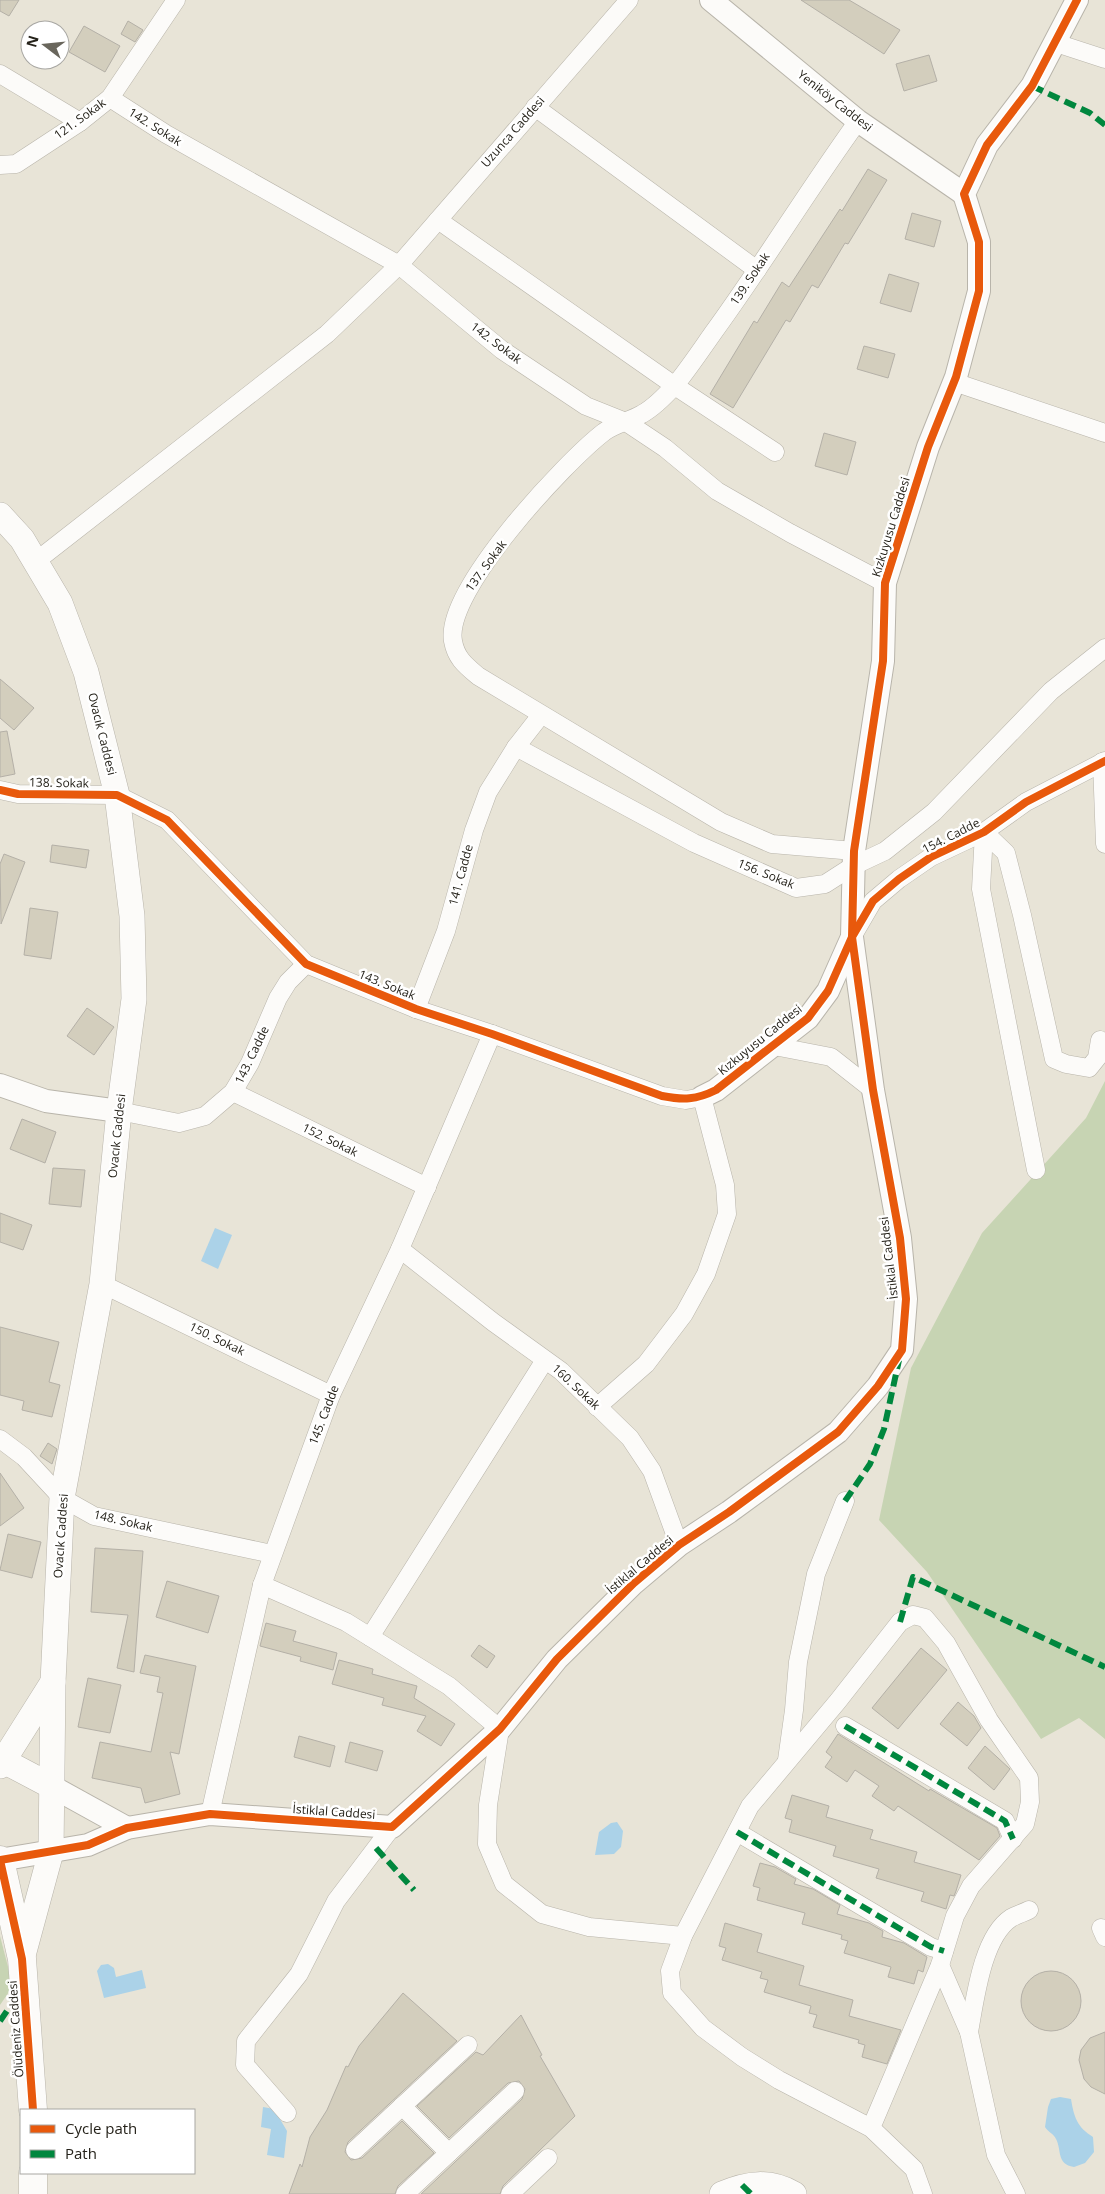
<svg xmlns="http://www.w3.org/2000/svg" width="1105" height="2194" font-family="'Open Sans',sans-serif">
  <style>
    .green { fill: #c7d4b3 }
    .water { fill: #abd2e8 }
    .building { fill: #d3cebd; stroke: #b4b0a7 }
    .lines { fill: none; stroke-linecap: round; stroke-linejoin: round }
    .minor-casing { stroke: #b8b4aa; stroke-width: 19 }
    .tertiary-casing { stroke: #b8b4aa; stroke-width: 24 }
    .secondary-casing { stroke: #b8b4aa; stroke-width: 26 }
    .primary-casing { stroke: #b8b4aa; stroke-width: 29 }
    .minor { stroke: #fcfbf9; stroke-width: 18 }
    .tertiary { stroke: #fcfbf9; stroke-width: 22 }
    .secondary { stroke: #fcfbf9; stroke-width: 25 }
    .primary { stroke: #fcfbf9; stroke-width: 28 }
    .quiet { stroke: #00873e; stroke-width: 6; stroke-dasharray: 12 6; stroke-linecap: butt }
    .cycleway-casing { stroke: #fff; stroke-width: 11 }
    .cycleway { stroke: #e8590c; stroke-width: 8 }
    .labels { text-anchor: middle; stroke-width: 5; stroke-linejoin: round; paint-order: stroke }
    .street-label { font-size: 12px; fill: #25221a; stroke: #fff }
  </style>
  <rect width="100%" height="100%" fill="#e8e4d7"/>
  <g class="green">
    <path d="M1105 1081V1739L1079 1718 1041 1739 927 1572 879 1520 911 1368 982 1233 1086 1118Z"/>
    <path d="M0 1936 13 1986 0 2005Z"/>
  </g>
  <g class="water">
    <path d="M215 1228 232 1235 218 1269 201 1261Z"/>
    <path d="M617 1822 623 1831 621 1847 614 1854 595 1855 599 1832 611 1823Z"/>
    <path d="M108 1964 114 1968 116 1977 142 1970 146 1988 104 1998 97 1971 101 1965Z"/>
    <path d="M1060 2097 1071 2099C1074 2117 1077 2127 1093 2137L1094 2152 1085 2163 1074 2167C1056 2164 1062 2150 1056 2139 1054 2134 1048 2132 1045 2127L1048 2107 1051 2099Z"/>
    <path d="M263 2107 274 2109 287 2131 284 2158 267 2155 271 2129 261 2127Z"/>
  </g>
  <g class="building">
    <path d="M0 0H19L9 16 0 11Z"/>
    <path d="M801 0H849L900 30 884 54Z"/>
    <path d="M128 21 143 30 135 42 121 34Z"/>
    <path d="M84 26 120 46 105 72 69 52Z"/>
    <path d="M929 55 937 81 904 91 896 64Z"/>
    <path d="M868 169 887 180 848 244 845 243 818 288 812 285 790 322 786 320 733 408 710 394 754 321 757 323 782 282 789 287 840 209 842 211Z"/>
    <path d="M912 213 941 221 934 247 905 239Z"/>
    <path d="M889 274 919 283 911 312 880 303Z"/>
    <path d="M864 346 895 354 888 378 857 369Z"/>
    <path d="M824 433 856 442 847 475 815 466Z"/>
    <path d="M0 679 34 708 14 730 0 718Z"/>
    <path d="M7 731 15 774 0 777V732Z"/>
    <path d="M52 845 89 850 86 868 50 862Z"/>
    <path d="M4 854 25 862 1 924 0 864Z"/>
    <path d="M30 908 58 912 51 959 24 955Z"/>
    <path d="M87 1008 114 1027 94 1055 67 1036Z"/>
    <path d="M22 1119 56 1132 45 1163 10 1149Z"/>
    <path d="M53 1168 85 1170 81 1207 49 1204Z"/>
    <path d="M0 1213 32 1225 23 1250 0 1242Z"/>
    <path d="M0 1327 59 1342 49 1382 60 1385 52 1417 22 1410 24 1401 0 1395Z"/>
    <path d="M48 1443 57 1449 52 1464 40 1456Z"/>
    <path d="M0 1473 24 1508 0 1526Z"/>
    <path d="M8 1534 41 1542 32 1578 0 1570Z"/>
    <path d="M95 1548 143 1551 134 1672 117 1668 128 1615 91 1612Z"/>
    <path d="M167 1581 219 1596 208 1633 156 1617Z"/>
    <path d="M266 1623 296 1631 293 1641 337 1653 333 1670 300 1661 301 1657 260 1646Z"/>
    <path d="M479 1645 495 1656 487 1668 471 1656Z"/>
    <path d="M921 1648 947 1670 898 1729 872 1708Z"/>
    <path d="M145 1655 196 1666 179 1754 170 1752 180 1794 145 1803 141 1788 92 1778 100 1742 151 1752 163 1693 157 1692 160 1677 140 1673Z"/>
    <path d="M339 1660 373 1669 372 1674 417 1686 414 1698 455 1724 441 1746 417 1731 426 1716 382 1705 384 1698 332 1684Z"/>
    <path d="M88 1678 121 1685 110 1733 78 1727Z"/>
    <path d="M958 1702 974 1716 981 1728 967 1746 940 1724Z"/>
    <path d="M838 1734 929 1791 930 1789 997 1828 1000 1836 979 1860 898 1806 894 1811 872 1796 879 1786 855 1770 847 1782 825 1767 832 1757 826 1752Z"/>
    <path d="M299 1736 335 1746 330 1767 294 1757Z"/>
    <path d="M350 1742 383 1751 377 1771 345 1762Z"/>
    <path d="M985 1746 1010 1769 994 1790 968 1768Z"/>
    <path d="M792 1795 829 1806 826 1817 873 1830 870 1839 917 1852 914 1862 961 1875 956 1891 954 1896 950 1895 946 1909 921 1901 924 1892 876 1878 879 1869 833 1856 836 1846 789 1832 792 1820 785 1818Z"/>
    <path d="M760 1863 775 1867 796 1879 794 1884 813 1889 840 1905 837 1914 869 1923 883 1931 882 1937 904 1943 927 1957 923 1972 918 1970 914 1984 888 1977 891 1967 844 1953 848 1941 841 1939 842 1935 802 1924 805 1913 757 1900 760 1888 753 1886Z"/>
    <path d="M725 1923 762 1934 757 1952 804 1966 799 1985 853 2000 849 2016 901 2030 887 2064 862 2057 865 2045 858 2043 859 2040 813 2027 817 2015 809 2013 811 2006 764 1992 768 1980 760 1978 762 1972 722 1960 726 1948 719 1946Z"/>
    <circle cx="1051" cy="2001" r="30"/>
    <path d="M403 1993 457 2041 348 2142 345 2152 351 2160 362 2158 402 2121 434 2153 398 2186 395 2194H289L300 2164 302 2167 310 2137 327 2110 346 2066 348 2067 359 2046Z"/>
    <path d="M521 2015 542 2055 540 2056 575 2116 503 2186 500 2194H421L522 2099 525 2089 519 2081 508 2083 449 2138 417 2106 476 2052 483 2055Z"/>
    <path d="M1105 2032V2094L1091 2087 1084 2079 1079 2060 1081 2050 1090 2038Z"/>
  </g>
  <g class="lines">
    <g class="minor-casing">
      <g id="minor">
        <path d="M1056 43 1105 59"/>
        <path d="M0 74 80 122"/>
        <path d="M110 98 166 134 399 265 502 350 586 406 626 422 665 448 717 491 790 533 885 583"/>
        <path d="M535 107 757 270"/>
        <path d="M0 165 16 164 80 122 110 98 176 0"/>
        <path d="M438 220 675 386 775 452"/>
        <path d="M954 382 1105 433"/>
        <path d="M35 562 327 334 399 265 629 0"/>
        <path d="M516 747 694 843 796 888 825 884 853 866 885 851 934 812 1051 691 1105 648"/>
        <path d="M1102 762 1105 844"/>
        <path d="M0 790 18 794 117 795 167 820 306 964 416 1009 492 1034 662 1096 686 1100 702 1097 725 1185 727 1214 706 1274 684 1314 646 1364 597 1407"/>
        <path d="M984 832 981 889 1036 1170"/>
        <path d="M984 832 1006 853 1022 915 1054 1059 1066 1064 1089 1068 1097 1058 1100 1040"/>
        <path d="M854 851 772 844 721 822 478 676C465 665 456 658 453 641 444 591 565 462 604 432 615 424 630 421 642 414 653 408 667 394 676 384 689 368 701 350 713 333 764 263 808 190 858 121"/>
        <path d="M852 937 873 901 899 879 931 857 984 832 1026 802 1105 761"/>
        <path d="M416 1009 446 931 474 830 488 792 516 747 541 715"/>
        <path d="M774 1046 831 1057 873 1090"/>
        <path d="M233 1092 427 1187"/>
        <path d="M119 1111 179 1123 205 1116 233 1092 250 1063 278 998 288 982 306 964"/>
        <path d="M400 1249 493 1322 561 1371 630 1438 652 1471 679 1545"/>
        <path d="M102 1284 331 1395"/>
        <path d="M0 1439 24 1457 62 1498 94 1516 272 1554"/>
        <path d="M262 1585 346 1622 449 1686 500 1729 488 1805 487 1844 504 1884 542 1914 589 1927 683 1936"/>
        <path d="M370 1637 545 1360"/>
        <path d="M845 1726 1005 1821 1013 1839"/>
        <path d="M787 1760 794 1710 798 1662 816 1574 845 1501"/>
        <path d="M210 1814 262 1585 331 1395 400 1249 492 1034"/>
        <path d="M737 1832 897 1927 931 1947 944 1951"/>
        <path d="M1101 1928 1105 1937"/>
        <path d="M940 1965 969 2032 996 2155 1016 2194"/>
        <path d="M969 2032C975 2000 982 1937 1011 1918 1016 1915 1023 1913 1029 1910"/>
        <path d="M402 2106 449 2153"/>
        <path d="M287 2113 245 2065 246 2041 299 1974 336 1901 392 1827"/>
        <path d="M871 2128 940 1965 955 1916 971 1886 1025 1824 1030 1802 1029 1778 989 1720 946 1643 925 1618 913 1615 900 1622 838 1701 750 1806 683 1936 670 1971 672 1993 703 2028 742 2057 779 2080 871 2128 914 2169 923 2194"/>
        <path d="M355 2150 468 2045"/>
        <path d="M405 2194 515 2091"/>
        <path d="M510 2194 548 2158"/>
      </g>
    </g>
    <g class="tertiary-casing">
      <g id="tertiary">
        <path d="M711 0 858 121 964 194"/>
        <path d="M0 1085 46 1101 119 1111"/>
        <path d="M702 1097 716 1090 808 1018 828 991 852 937 854 851 883 661 885 583 928 447 956 377 979 291V242L964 194 987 145 1032 86 1077 0"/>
        <path d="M51 1786 127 1828"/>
        <path d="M0 1860 88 1845 127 1828 210 1814 392 1827 500 1729 557 1659 634 1583 679 1545 729 1512 838 1432 878 1386 902 1350 906 1299 900 1238 873 1090 852 937"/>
      </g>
    </g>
    <g class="secondary-casing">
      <g id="secondary">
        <path d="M0 515 22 539 60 603 86 672 117 795 132 916 134 999 119 1111 102 1284 62 1498 53 1682 51 1852 22 1959"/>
        <path d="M0 1759 51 1786"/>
        <path d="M0 1766 53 1682"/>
        <path d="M722 2194C747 2183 770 2180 794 2194"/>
      </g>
    </g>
    <g class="primary-casing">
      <g id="primary">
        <path d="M0 1860 22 1959 33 2110"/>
        <path d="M33 2173V2194"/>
      </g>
    </g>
    <use href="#minor" class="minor"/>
    <use href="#tertiary" class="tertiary"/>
    <use href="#secondary" class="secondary"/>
    <use href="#primary" class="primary"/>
    <g class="quiet">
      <path d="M1032 86 1090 113 1105 125"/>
      <path d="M845 1501 870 1464 884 1429 899 1360"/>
      <path d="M900 1622 913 1577 1105 1667"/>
      <path d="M845 1726 1005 1821 1013 1839"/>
      <path d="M737 1832 897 1927 931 1947 944 1951"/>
      <path d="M376 1848 414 1890"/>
      <path d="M0 2021 24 1986"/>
      <path d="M742 2185 751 2194"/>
    </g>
    <g class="cycleway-casing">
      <g id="cycleway">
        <path d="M0 790 18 794 117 795 167 820 306 964 416 1009 492 1034 662 1096C683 1100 696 1100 716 1090L808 1018 828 991 852 937 854 851 883 661 885 583 928 447 956 377 979 291V242L964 194 987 145 1032 86 1077 0"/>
        <path d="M0 1860 88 1845 127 1828 210 1814 392 1827 500 1729 557 1659 634 1583 679 1545 729 1512 838 1432 878 1386 902 1350 906 1299 900 1238 873 1090 852 937 873 901 899 879 931 857 984 832 1026 802 1105 761"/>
        <path d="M0 1860 22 1959 33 2110"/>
      </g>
    </g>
    <use href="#cycleway" class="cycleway"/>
  </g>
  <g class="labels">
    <g class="street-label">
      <text transform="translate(835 101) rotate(38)" y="4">Yeniköy Caddesi</text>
      <text transform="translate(80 119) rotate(-36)" y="4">121. Sokak</text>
      <text transform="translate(155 127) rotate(32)" y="4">142. Sokak</text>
      <text transform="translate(513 132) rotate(-49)" y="4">Uzunca Caddesi</text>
      <text transform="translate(750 279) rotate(-56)" y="4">139. Sokak</text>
      <text transform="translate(496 343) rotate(37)" y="4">142. Sokak</text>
      <text transform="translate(891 527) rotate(-73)" y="4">Kızkuyusu Caddesi</text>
      <text transform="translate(486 566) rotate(-54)" y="4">137. Sokak</text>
      <text transform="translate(102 734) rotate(76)" y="4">Ovacık Caddesi</text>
      <text transform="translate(59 783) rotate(1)" y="4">138. Sokak</text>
      <text transform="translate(951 836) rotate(-27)" y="4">154. Cadde</text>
      <text transform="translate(766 874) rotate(22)" y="4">156. Sokak</text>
      <text transform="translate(461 875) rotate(-75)" y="4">141. Cadde</text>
      <text transform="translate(387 985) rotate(22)" y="4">143. Sokak</text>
      <text transform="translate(760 1040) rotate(-39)" y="4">Kızkuyusu Caddesi</text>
      <text transform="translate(252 1055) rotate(-64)" y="4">143. Cadde</text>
      <text transform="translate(117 1136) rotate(-84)" y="4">Ovacık Caddesi</text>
      <text transform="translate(330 1140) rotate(26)" y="4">152. Sokak</text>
      <text transform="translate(889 1258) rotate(-97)" y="4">İstiklal Caddesi</text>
      <text transform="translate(217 1339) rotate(26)" y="4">150. Sokak</text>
      <text transform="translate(576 1387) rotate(43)" y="4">160. Sokak</text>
      <text transform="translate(324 1415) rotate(-69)" y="4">145. Cadde</text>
      <text transform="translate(123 1521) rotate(13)" y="4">148. Sokak</text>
      <text transform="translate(61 1536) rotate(-86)" y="4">Ovacık Caddesi</text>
      <text transform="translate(640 1565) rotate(-40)" y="4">İstiklal Caddesi</text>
      <text transform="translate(334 1812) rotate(4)" y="4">İstiklal Caddesi</text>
      <text transform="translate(16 2029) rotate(-94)" y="4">Ölüdeniz Caddesi</text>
    </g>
  </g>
  <rect x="20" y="2109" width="175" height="65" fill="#ffffff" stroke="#a8a7a3"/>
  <rect x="30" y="2125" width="25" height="8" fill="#e8590c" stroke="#a8a7a3"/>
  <text x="65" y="2134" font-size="15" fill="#25221a">Cycle path</text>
  <rect x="30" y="2150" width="25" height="8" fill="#00873e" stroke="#a8a7a3"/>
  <text x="65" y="2159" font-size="15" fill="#25221a">Path</text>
  <g transform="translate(45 45) rotate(286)"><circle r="24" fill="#ffffff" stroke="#a8a7a3"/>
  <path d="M0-4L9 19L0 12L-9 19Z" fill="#69665c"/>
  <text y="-8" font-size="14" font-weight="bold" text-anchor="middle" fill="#25221a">N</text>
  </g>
</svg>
